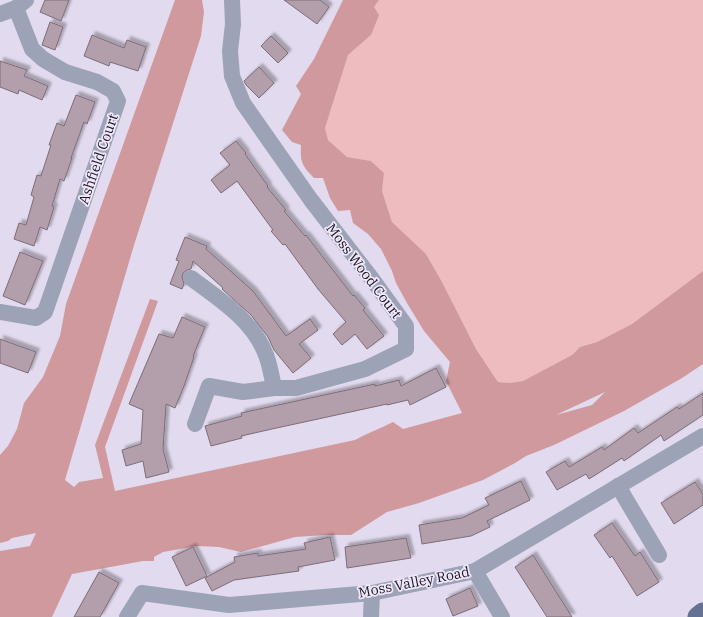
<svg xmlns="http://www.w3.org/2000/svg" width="703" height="617" font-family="'IBM Plex Serif',serif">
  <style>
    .green { fill: #eebbbf }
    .forest { fill: #cf999d; fill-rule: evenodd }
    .building { fill: #b29fab; stroke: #7e6c78; filter: url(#shadow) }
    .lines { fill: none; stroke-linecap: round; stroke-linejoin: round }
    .minor { stroke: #9ca3b7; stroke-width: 16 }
    .major { stroke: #667294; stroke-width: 21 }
    .labels { text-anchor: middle; stroke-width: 3.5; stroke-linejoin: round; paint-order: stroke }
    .street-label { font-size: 14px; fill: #1a171e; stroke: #f0e7fc }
  </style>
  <defs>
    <filter id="shadow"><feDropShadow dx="3.5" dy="-3.5" stdDeviation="1" flood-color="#0004"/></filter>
  </defs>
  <rect width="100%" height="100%" fill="#e2daee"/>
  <path class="green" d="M379 0H703V271L632 324 597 342 580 347 572 355 523 381 510 383 498 382 476 349 442 282 426 254 392 222 382 191 384 173 371 161 347 157 328 140 325 128 348 55 371 35 374 7Z"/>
  <path class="forest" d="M175 0H202L204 12 201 36 134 245 65 480 74 487 79 482 103 478 95 445 150 299 158 301 105 447 115 491 355 440C367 433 380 429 393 422L403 429 462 413 446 381 450 362 424 331 407 303 396 283 392 271 381 249 368 234 353 223 350 210 338 211 330 198 323 178H314C302 166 300 162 301 145L292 142 282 130 301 94 296 86 314 59 343 0H379L374 7 379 15 371 35 348 55 325 128 328 140 347 157 371 161 384 173 382 191 392 222 426 254 442 282 476 349 498 382 510 383 523 381 572 355 580 347 597 342 632 324 703 271V364L682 378 624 411 554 445 526 456 515 463 483 480 419 503 387 512 351 535H325L295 537 241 552 219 547 197 546 163 552 154 557V561H143L72 574 52 617H0V551L30 546 36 533 12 538 8 541 0 543V455L8 446 17 429 24 403 43 377 60 336 66 304ZM605 392 592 405 556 415Z"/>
  <g class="building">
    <path d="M45 0H69L61 21 40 12Z"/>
    <path d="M284 0H320L329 7 317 24Z"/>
    <path d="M50 22 63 27 55 50 42 45Z"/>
    <path d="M92 35 124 48 127 40 146 47 138 71 110 62 109 66 84 56Z"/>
    <path d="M271 36 288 53 278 63 261 46Z"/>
    <path d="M0 61 27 70 24 76 48 86 42 100 19 90 18 94 0 87Z"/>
    <path d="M259 67 274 83 259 98 246 85 244 81Z"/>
    <path d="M76 95 95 102 87 124 84 122 71 158H72L64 181 60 179 52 206 54 207 47 230 40 227 34 246 14 239 19 223 26 225 34 197 31 195 37 175 41 176 51 145H49L57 123 64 126Z"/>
    <path d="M236 141 246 153 245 154 268 186 267 187 286 210 284 211 305 236 306 235 353 296 354 295 365 308 363 310 384 336 367 349 355 334 342 345 333 334 346 322 318 289 285 244 283 245 271 231 273 230 237 181 221 193 211 180 230 165 220 153Z"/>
    <path d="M185 237 207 246 206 249 253 291 286 336 310 319 318 330 299 344 311 358 293 373 274 350 268 337 251 315 222 289 223 288 193 261 191 269 187 270 183 273 182 277 184 284 182 289 170 284 179 261 176 260Z"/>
    <path d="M20 252 43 261 25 305 3 296Z"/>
    <path d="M182 317 205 327 193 356 194 357 184 386 175 408 166 404 163 449 169 472 146 478 143 461 126 466 122 450 141 444 143 410 129 404 159 334 173 338Z"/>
    <path d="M0 339 36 352 28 373 0 363Z"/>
    <path d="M436 368 446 387 410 405 408 400 387 405V404L272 429 241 436 242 438 211 446 205 426 242 416 241 413 375 384V386L399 380 401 386Z"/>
    <path d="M703 393V415L664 441 661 435 624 461 622 458 589 479 586 474 557 490 546 472 565 461 569 467 602 447 604 450 634 428 638 433 677 407 679 409Z"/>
    <path d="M521 481 530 500 487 521 490 527 471 536 422 544 419 525 462 518 489 505 485 498Z"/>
    <path d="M695 482 703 494V505L674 524 661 503Z"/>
    <path d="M612 523 635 556 640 552 659 582 637 596 612 556 610 558 594 535Z"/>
    <path d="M330 537 335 560 298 567 299 571 234 580 212 591 205 578 235 562 234 557 258 553V556L306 549 304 543Z"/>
    <path d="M406 538 411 558 347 568 345 547Z"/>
    <path d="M193 547 207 576 186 586 172 557Z"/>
    <path d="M533 555 572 617H547L515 567Z"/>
    <path d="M99 572 119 583 100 617H74Z"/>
    <path d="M470 588 478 606 453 616 446 599Z"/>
  </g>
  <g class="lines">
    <g class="minor">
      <path d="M0 14 16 8 26 0"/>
      <path d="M191 278C219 299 253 320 266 355 270 365 272 378 274 388"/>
      <path d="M0 312 36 318 45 312 118 101 113 91 97 82 65 72 43 59 32 49 16 8"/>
      <path d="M195 424 209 386 243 392 274 388H296L365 369 406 349V326L372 279 311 200 243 103 232 76 230 51 233 24 232 0"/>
      <path d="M618 486 659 555"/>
      <path d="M475 571 502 617"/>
      <path d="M127 617 142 593 229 605 372 593 475 571 703 436"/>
      <path d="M371 617 372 593"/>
    </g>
    <path class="major" d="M698 617 703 613"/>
  </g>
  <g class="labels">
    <g class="street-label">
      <text transform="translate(98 159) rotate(-71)" y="5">Ashfield Court</text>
      <text transform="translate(364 271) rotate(53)" y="5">Moss Wood Court</text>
      <text transform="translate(414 582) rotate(-11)" y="5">Moss Valley Road</text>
    </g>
  </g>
</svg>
